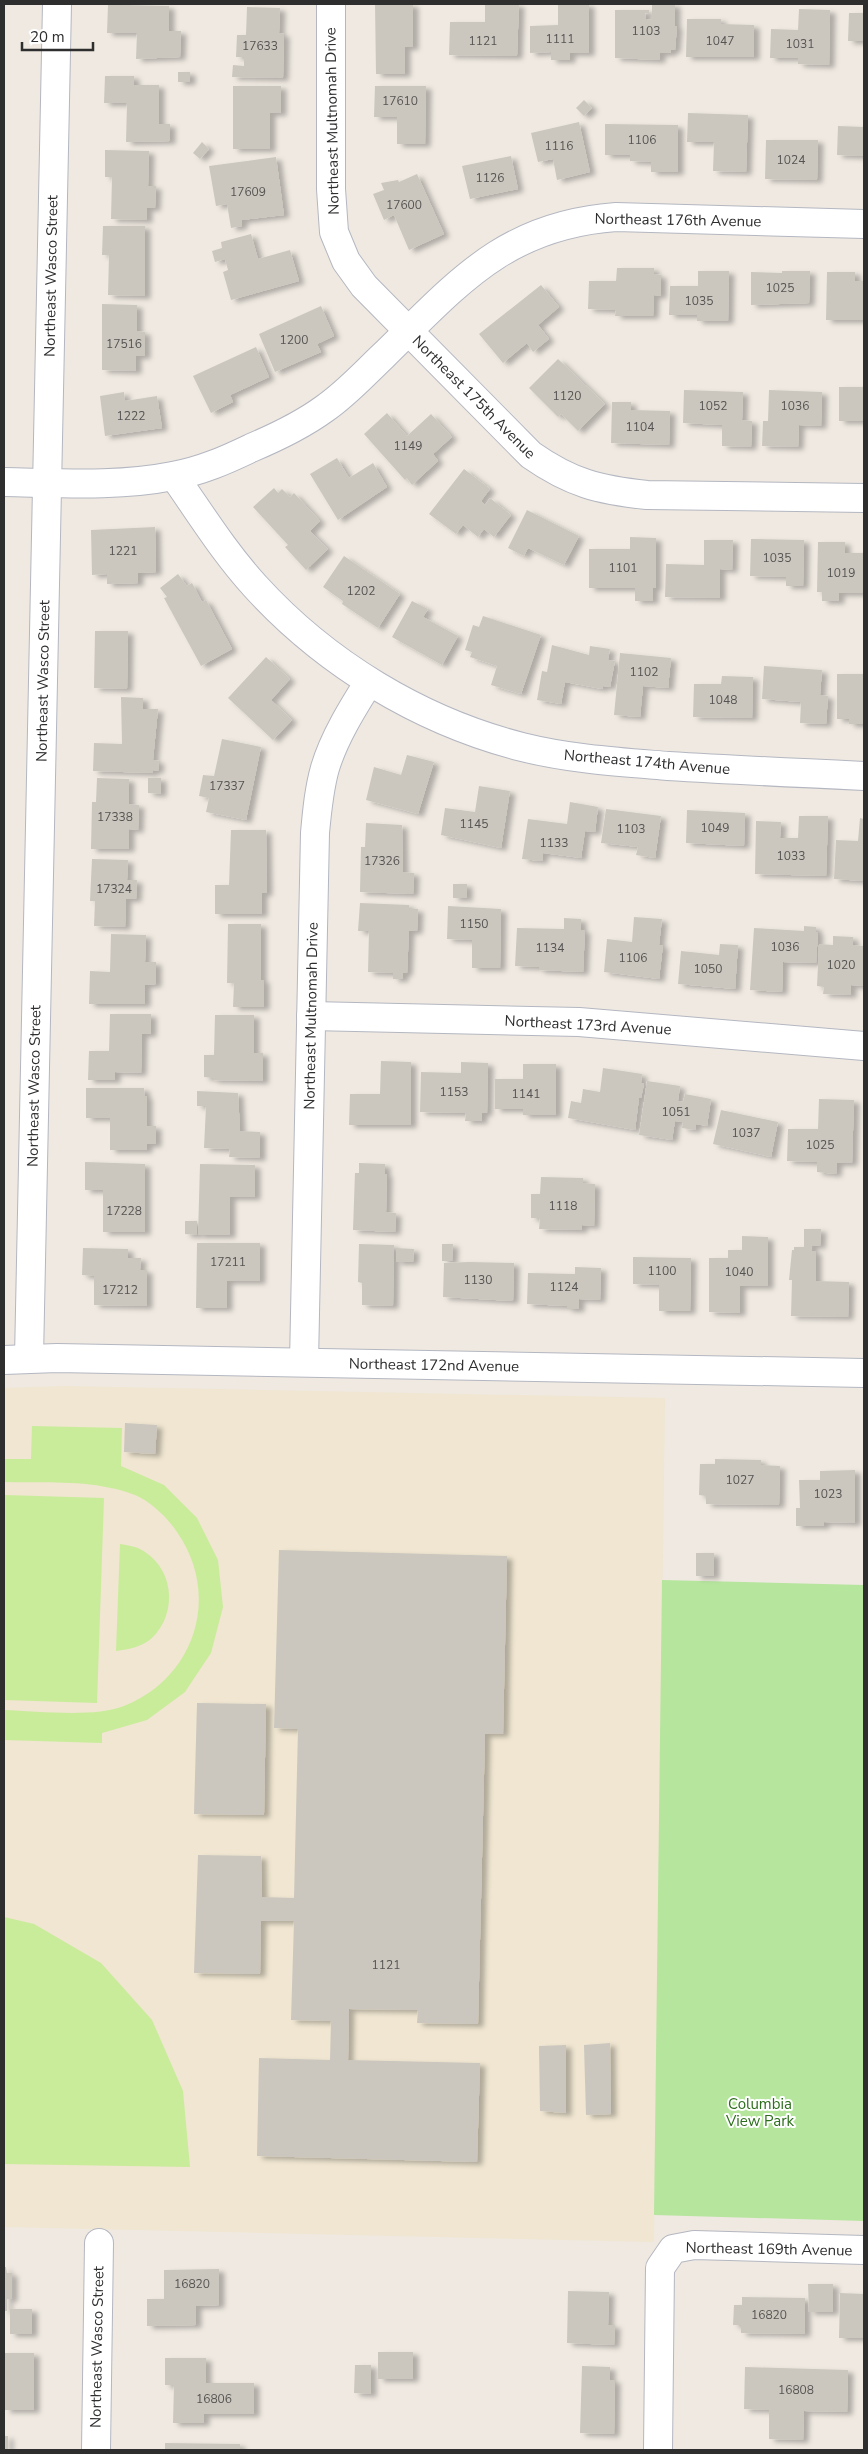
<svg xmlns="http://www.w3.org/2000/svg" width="868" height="2454" font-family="'Nunito Sans',sans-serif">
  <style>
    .education { fill: #f0e6d1 }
    .green { fill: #b6e59e }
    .pitch { fill: #c9ec9a }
    .building { fill: #cbc7bf; filter: url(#shadow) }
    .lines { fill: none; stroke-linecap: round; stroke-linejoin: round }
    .street-casing { stroke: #b4b7c1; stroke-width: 30 }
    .secondary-casing { stroke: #b4b7c1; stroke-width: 30 }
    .street { stroke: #fff; stroke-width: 28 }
    .secondary { stroke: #fff; stroke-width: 28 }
    .labels { text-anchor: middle; stroke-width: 4; stroke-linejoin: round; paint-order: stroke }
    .number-label { font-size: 12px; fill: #555452 }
    .street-label { font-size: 15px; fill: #2e2e2e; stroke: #fff }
    .park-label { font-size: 15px; fill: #2c6e1b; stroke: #fff }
  </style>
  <defs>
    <filter id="shadow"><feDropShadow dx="5.5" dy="3" stdDeviation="2.5" flood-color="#0004"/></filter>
  </defs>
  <rect width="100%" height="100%" fill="#efe9e1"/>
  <path class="education" d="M64 1386 665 1398 654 2242 4 2227V1388Z"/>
  <path class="green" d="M662 1580 864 1585V2221L654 2215Z"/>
  <g class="pitch">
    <path d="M32 1426 122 1428 121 1466 164 1485 197 1518 218 1560 223 1607 211 1653 185 1692 147 1720 102 1733V1743L4 1740V1710C37 1711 94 1718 124 1706 196 1677 221 1595 177 1532 167 1517 151 1502 135 1495 94 1479 46 1483 4 1482V1459H31Z"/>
    <path d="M4 1495 104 1498 97 1703 4 1700Z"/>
    <path d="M120 1544C126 1545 133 1546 138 1548 174 1565 179 1612 152 1638 142 1647 129 1649 116 1651Z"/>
    <path d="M4 1917 34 1924 101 1963 152 2020 183 2091 190 2167 4 2164Z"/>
  </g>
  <g class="building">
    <path d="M125 4V5L169 6V31H181L180 57 136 59 137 33H107L108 5Z"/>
    <path d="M375 4H413V47H405V74H376Z"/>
    <path d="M485 4H519L517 56 449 55 450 22H485Z"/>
    <path d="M558 4H589V53H570V60H551V52L530 53V26L558 25Z"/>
    <path d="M652 4H675V26H677L675 50H671V53H660V60L615 58V10H649V14L645 13 646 20 652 19Z"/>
    <path d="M247 7 280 8 279 33 284 34 283 78 232 77 233 65 244 66V57H236L237 35H246Z"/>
    <path d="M799 9 830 10 829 65 798 64V58H770L771 29 798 30Z"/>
    <path d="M849 13H864V41H848Z"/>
    <path d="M687 19H721V24L754 25V57H686Z"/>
    <rect x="178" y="72" width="12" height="10"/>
    <path d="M105 76H134V85H159V124H170V141L126 142 127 103H104Z"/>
    <path d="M233 86H281V113H270V149H233Z"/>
    <path d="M375 86H426L425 144H397V117H374Z"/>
    <path d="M584 100 592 108 584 116 576 108Z"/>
    <path d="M688 113 748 115 746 172 713 171 714 142H687Z"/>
    <path d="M579 122 590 172 557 180 553 159 538 162 531 133Z"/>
    <path d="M605 124 678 125V172H651V162L630 161V155H605Z"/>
    <path d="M838 126 864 127V156L837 155Z"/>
    <path d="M766 140H818L817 180 765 179Z"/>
    <path d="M202 142 209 149 200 159 193 153Z"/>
    <path d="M105 150 149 151 148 186H156L155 208H147V220L111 219 112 177H105Z"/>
    <path d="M511 156 518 189 470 199 462 166Z"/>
    <path d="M276 157 284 215 242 220V226L231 228 227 204 216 206 209 166Z"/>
    <path d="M417 174 444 234 409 250 394 215 384 220 373 194 384 190 381 183 398 180 399 182Z"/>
    <path d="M103 226H145V296L108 295 109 255H102Z"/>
    <path d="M251 234 258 259 290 250 299 281 231 300 223 272 228 270 225 259 215 262 212 251 222 248 221 242Z"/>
    <path d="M617 268H654V274L661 275V296L654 295 653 316H615L616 310 588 309 589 281H616Z"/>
    <path d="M698 271H729L728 321H697V315H669L670 286H698Z"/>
    <path d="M782 271H810L809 303 751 305V272L782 273Z"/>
    <path d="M827 272H855V281H864V320H826Z"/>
    <path d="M541 285 559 307 538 325 549 339 533 352 527 343 503 363 479 334Z"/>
    <path d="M102 304 137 305V331L145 332V356H136V371L102 370Z"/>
    <path d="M321 306 334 336 317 344 321 352 275 372 259 334Z"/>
    <path d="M256 347 269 377 230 395 233 402 211 413 193 376Z"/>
    <path d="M558 359 605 404 578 431 561 414 558 417 529 388Z"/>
    <rect x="839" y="387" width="25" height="34"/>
    <path d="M684 390 743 392 742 420 752 421 751 447 722 446V425L683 423Z"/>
    <path d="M769 390 822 392 821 426 799 425 798 447 762 446 763 421H768Z"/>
    <path d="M124 392 125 401 157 396 162 428 105 436 100 396Z"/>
    <path d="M612 402H631V410L670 411 669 445 611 443Z"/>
    <path d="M387 413 407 436 431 414 452 437 433 454 438 461 412 485 407 478 405 480 364 434Z"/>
    <path d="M337 458 349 478 373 463 387 487 338 520 310 474Z"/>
    <path d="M464 469 490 489 481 501 485 505 490 498 511 515 494 537 484 529 478 537 463 525 456 534 429 514Z"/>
    <path d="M274 488 278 493 282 489 290 497 294 493 320 521 310 531 328 549 306 570 285 547 288 545 253 507Z"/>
    <path d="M527 510 579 536 564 565 528 548 524 556 508 548Z"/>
    <path d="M155 527 156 572 138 573V583L107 584V574L92 575 91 530Z"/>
    <path d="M630 537 656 538V588H653V601H635V588H589V549H630Z"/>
    <path d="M751 539 804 540 803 586H786V577L750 576Z"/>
    <path d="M704 540H733L732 570 720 569V598L665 597 666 564 704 565Z"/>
    <path d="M818 542H845V553H864V593H839V601H822V592H817Z"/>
    <path d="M344 556 400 594 378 628 342 604 343 601 323 587Z"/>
    <path d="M178 574 187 586 192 583 202 602 206 600 232 649 201 666 164 598 167 597 160 588Z"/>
    <path d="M412 601 428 609 423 617 458 636 442 665 392 637Z"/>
    <path d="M483 616 541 635 521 694 491 685 497 666 470 657 472 652 465 650 473 625 479 627Z"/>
    <path d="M95 631H128L127 689 94 688Z"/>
    <path d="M552 645 589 655 590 646 610 649 608 660 615 661 610 687 603 686 602 689 565 682 561 704 537 700 542 671 547 672Z"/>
    <path d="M620 653 671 658 668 688 643 686 640 717 614 715Z"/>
    <path d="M266 657 290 679 271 700 292 720 273 740 228 698Z"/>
    <path d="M764 666 822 670 820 695 828 696 826 724 800 723 801 702 762 699Z"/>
    <path d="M837 674H864V724H849V719H837Z"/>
    <path d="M722 676 753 677 752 718 693 717 694 684H721Z"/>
    <path d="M121 697 143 698V709H158L153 760 159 761 158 771 153 770V773L93 771 94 743 122 744Z"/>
    <path d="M222 739 261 747 246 820 206 812 209 798 199 796 203 775 214 776Z"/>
    <path d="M407 755 434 762 418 814 366 800 374 767 401 775Z"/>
    <path d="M97 778 129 779V804L139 805 138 830 129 829V849H91L92 802H96Z"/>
    <path d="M148 778H161V794L148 793Z"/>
    <path d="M479 786 510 791 501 848 441 835 445 808 475 812Z"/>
    <path d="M570 802 598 807 595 832 585 831 581 858 543 853 542 861 522 859 528 819 567 824Z"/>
    <path d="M606 809 661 816 655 858 636 855 638 847 601 843Z"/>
    <path d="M687 810 745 813 744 846 686 843Z"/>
    <path d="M799 816H828L826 876 755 874 756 821 781 822 780 838H798Z"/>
    <path d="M860 818 864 819V881L834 879 836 840 858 841Z"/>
    <path d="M366 823 402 825 403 872 414 873 413 894 360 892 361 847H365Z"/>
    <path d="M231 830H266L267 893H262V914H215V885H229Z"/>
    <path d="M92 859 128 860 127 880H137L136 899H126L125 927 94 926 95 901H90Z"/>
    <rect x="453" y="884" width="14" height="14"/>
    <path d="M360 903 409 905V909H418L417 931H409L407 973H403V979H393V973L368 972 369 931H358Z"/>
    <path d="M448 906 501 909 500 968H472V940L447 939Z"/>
    <path d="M634 917 662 919 659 945H663L659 979 604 972 607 939 632 942Z"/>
    <path d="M564 918 581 919V930H585L583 972 539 970V967L515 966 517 928 564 929Z"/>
    <path d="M228 924H261V980H264V1007H233L234 983H227Z"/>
    <path d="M804 926 816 927V932H818L816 963 783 962 782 992 750 990 754 928 804 931Z"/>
    <path d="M111 934 146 935 145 962H156V984L145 985V1004H89L90 971 110 972Z"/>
    <path d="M833 936 853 937V945L864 946V986L851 985V995L823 994 824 987 817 986 819 944 833 945Z"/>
    <path d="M720 944 738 945 735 989 678 984 681 951 719 955Z"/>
    <path d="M110 1014H151V1034H142L141 1073 115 1072V1080H88L89 1051H109Z"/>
    <path d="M215 1015H254V1053H263V1081L213 1080V1078L204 1077V1055H214Z"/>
    <path d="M381 1061 411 1062V1125H349L350 1094H380Z"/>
    <path d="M461 1062 488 1063 487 1113H482V1121H465L466 1113 420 1112 421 1072 461 1073Z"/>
    <path d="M523 1064H556V1115H523V1109H495V1079H523Z"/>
    <path d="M603 1068 642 1074 641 1083 644 1084 641 1098H639L635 1130 568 1118 571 1101 581 1103 583 1089 600 1092Z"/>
    <path d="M647 1081 680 1086 678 1101 683 1102 685 1094 711 1099 707 1126 696 1124 695 1130 682 1128 683 1122 675 1121 672 1140 639 1135Z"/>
    <path d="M86 1088H144L145 1096H147V1126H156V1144H147V1150H110V1118H86Z"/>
    <path d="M197 1091 238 1093 240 1131 260 1132V1158L229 1157 230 1149 204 1148 206 1106H197Z"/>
    <path d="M819 1099 854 1100 852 1163H837L836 1174 817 1172V1162L787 1161 788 1129H818Z"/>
    <path d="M721 1110 778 1122 771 1157 713 1144Z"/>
    <path d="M85 1162 145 1164V1232H103V1190H85Z"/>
    <path d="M359 1163 385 1164V1174H387L386 1212 396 1213 395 1232 353 1230 355 1173H359Z"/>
    <path d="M200 1164 255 1165V1197H230V1235H198Z"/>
    <path d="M541 1177 583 1178V1183L595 1184 594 1226 582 1225V1230L539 1229 540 1218H531V1194H540Z"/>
    <path d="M185 1221H197V1235L185 1234Z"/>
    <path d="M804 1229H821L820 1246 812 1245V1251H816V1281L849 1282 848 1317 791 1316 792 1280H789L792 1250H794V1247H804Z"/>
    <path d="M742 1236 768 1237V1286H740V1313L709 1312V1258H728V1250H742Z"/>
    <path d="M197 1243H260V1281H227V1308H196Z"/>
    <path d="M359 1244 394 1245 393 1306 362 1305V1283L358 1282Z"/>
    <path d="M442 1244H453L452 1261H442Z"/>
    <path d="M83 1248 128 1249V1258H141L140 1270H147V1306L94 1305V1276L82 1275Z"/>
    <path d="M396 1248 414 1249 413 1262H396Z"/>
    <path d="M633 1257 691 1258 690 1311H659V1285L633 1284Z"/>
    <path d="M469 1262 514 1263 513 1301 443 1297 444 1263Z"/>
    <path d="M575 1267 601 1268 600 1300 579 1299V1309H567V1306L527 1304 528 1273 575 1274Z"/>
    <path d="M125 1423 157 1425 155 1454 124 1452Z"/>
    <path d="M715 1459 761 1460V1465L780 1466 779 1505 706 1504V1496L699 1495 700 1464H715Z"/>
    <path d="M855 1470V1523L824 1522V1526H796V1508H800L799 1480H820V1471Z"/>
    <path d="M279 1550 507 1556 503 1734H485L478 2024 417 2023 418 2010 349 2009 348 2060 480 2063 477 2162 257 2156 259 2058 330 2060 331 2021 291 2020 294 1921H261L260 1974 194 1973 198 1855 261 1856 262 1897 294 1898 298 1729 274 1728Z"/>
    <rect x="696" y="1553" width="18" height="23"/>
    <path d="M197 1703 266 1704 264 1815 194 1814Z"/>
    <path d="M610 2043 611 2114 586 2115 584 2045Z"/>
    <path d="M566 2045V2113L540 2111 539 2046Z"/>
    <path d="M4 2267H6L7 2273H12V2299H7V2311H4Z"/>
    <path d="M219 2269V2305L196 2306V2325L147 2326V2299H164V2270Z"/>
    <path d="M808 2284H833V2312H809Z"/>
    <path d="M568 2291 609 2292 608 2325H615L614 2345 567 2343Z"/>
    <path d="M840 2293 864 2294V2338H839Z"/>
    <path d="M742 2297 805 2298V2334L741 2333V2325H733L734 2305H742Z"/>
    <rect x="10" y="2309" width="22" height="25"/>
    <rect x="378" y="2352" width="35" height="27"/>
    <path d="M4 2353H34V2410H5Z"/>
    <path d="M165 2358H206V2383H254V2414H204V2423H173L174 2385H165Z"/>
    <path d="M355 2365H371V2394L354 2393Z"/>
    <path d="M582 2366 610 2367V2380H615L614 2434 580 2433Z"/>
    <path d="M745 2367 848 2370 847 2412 804 2411 803 2440 769 2439V2410L744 2409Z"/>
    <rect x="4" y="2436" width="4" height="14"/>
    <path d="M165 2443 240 2444V2450H165Z"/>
  </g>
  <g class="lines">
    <g class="street-casing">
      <g id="street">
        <path d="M331 4V189L334 232 346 261 364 286 531 455C571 483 599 490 647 495L864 498"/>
        <path d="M174 476C200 513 224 552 255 586 325 663 420 721 522 747 570 759 619 762 668 766 734 770 799 773 864 776"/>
        <path d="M4 482C60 483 118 487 173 476 201 471 226 460 251 448 277 437 302 425 324 409 346 394 364 374 383 356 458 283 505 225 616 217L864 224"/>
        <path d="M311 1016 579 1022 864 1046"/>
        <path d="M29 1358 57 4"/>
        <path d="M304 1362 315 833C317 811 319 789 325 768 334 738 352 709 369 682"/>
        <path d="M96 2450 99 2243"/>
        <path d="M658 2450 660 2268 673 2249 694 2245 864 2250"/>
      </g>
    </g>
    <g class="secondary-casing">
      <path id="secondary" d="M4 1360 57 1358 864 1373"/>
    </g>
    <use href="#street" class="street"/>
    <use href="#secondary" class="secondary"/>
  </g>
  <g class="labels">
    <g class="number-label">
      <text x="646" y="35">1103</text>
      <text x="560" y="43">1111</text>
      <text x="483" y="45">1121</text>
      <text x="720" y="45">1047</text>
      <text x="800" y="48">1031</text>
      <text x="260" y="50">17633</text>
      <text x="400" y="105">17610</text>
      <text x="642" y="144">1106</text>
      <text x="559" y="150">1116</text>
      <text x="791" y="164">1024</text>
      <text x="490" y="182">1126</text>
      <text x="248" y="196">17609</text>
      <text x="404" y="209">17600</text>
      <text x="780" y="292">1025</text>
      <text x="699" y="305">1035</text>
      <text x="294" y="344">1200</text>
      <text x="124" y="348">17516</text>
      <text x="567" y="400">1120</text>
      <text x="713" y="410">1052</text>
      <text x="795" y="410">1036</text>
      <text x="131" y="420">1222</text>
      <text x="640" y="431">1104</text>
      <text x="408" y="450">1149</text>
      <text x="123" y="555">1221</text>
      <text x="777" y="562">1035</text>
      <text x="623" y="572">1101</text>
      <text x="841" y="577">1019</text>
      <text x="361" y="595">1202</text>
      <text x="644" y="676">1102</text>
      <text x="723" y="704">1048</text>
      <text x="227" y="790">17337</text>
      <text x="115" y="821">17338</text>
      <text x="474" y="828">1145</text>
      <text x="715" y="832">1049</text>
      <text x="631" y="833">1103</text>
      <text x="554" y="847">1133</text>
      <text x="791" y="860">1033</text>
      <text x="382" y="865">17326</text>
      <text x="114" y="893">17324</text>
      <text x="474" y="928">1150</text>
      <text x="785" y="951">1036</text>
      <text x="550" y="952">1134</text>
      <text x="633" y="962">1106</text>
      <text x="841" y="969">1020</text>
      <text x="708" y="973">1050</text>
      <text x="454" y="1096">1153</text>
      <text x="526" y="1098">1141</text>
      <text x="676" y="1116">1051</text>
      <text x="746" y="1137">1037</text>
      <text x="820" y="1149">1025</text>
      <text x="563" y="1210">1118</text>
      <text x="124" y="1215">17228</text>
      <text x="228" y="1266">17211</text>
      <text x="662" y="1275">1100</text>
      <text x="739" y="1276">1040</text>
      <text x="478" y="1284">1130</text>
      <text x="564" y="1291">1124</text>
      <text x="120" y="1294">17212</text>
      <text x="740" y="1484">1027</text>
      <text x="828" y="1498">1023</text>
      <text x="386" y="1969">1121</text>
      <text x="192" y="2288">16820</text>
      <text x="769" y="2319">16820</text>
      <text x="796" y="2394">16808</text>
      <text x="214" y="2403">16806</text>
    </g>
    <g class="street-label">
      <text transform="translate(332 121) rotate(-91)" y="5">Northeast Multnomah Drive</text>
      <text transform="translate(678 220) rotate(1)" y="5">Northeast 176th Avenue</text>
      <text transform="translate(51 276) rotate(-89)" y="5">Northeast Wasco Street</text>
      <text transform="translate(474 397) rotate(45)" y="5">Northeast 175th Avenue</text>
      <text transform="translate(43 681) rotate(-89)" y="5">Northeast Wasco Street</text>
      <text transform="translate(647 762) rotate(5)" y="5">Northeast 174th Avenue</text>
      <text transform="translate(311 1016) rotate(-89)" y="5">Northeast Multnomah Drive</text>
      <text transform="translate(588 1025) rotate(3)" y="5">Northeast 173rd Avenue</text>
      <text transform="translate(34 1086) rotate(-89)" y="5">Northeast Wasco Street</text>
      <text transform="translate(434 1365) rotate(1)" y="5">Northeast 172nd Avenue</text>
      <text transform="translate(769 2249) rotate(1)" y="5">Northeast 169th Avenue</text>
      <text transform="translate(97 2347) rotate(-89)" y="5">Northeast Wasco Street</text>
    </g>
    <g class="park-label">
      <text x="760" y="2109">Columbia<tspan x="760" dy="17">View Park</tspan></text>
    </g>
  </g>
  <rect width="868" height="2454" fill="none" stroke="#2e2e2e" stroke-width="10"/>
  <path d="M22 42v8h71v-8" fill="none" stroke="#2e2e2e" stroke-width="2.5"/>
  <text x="30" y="42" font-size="15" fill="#2e2e2e" stroke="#ffffff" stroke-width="4" paint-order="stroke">20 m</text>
</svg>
